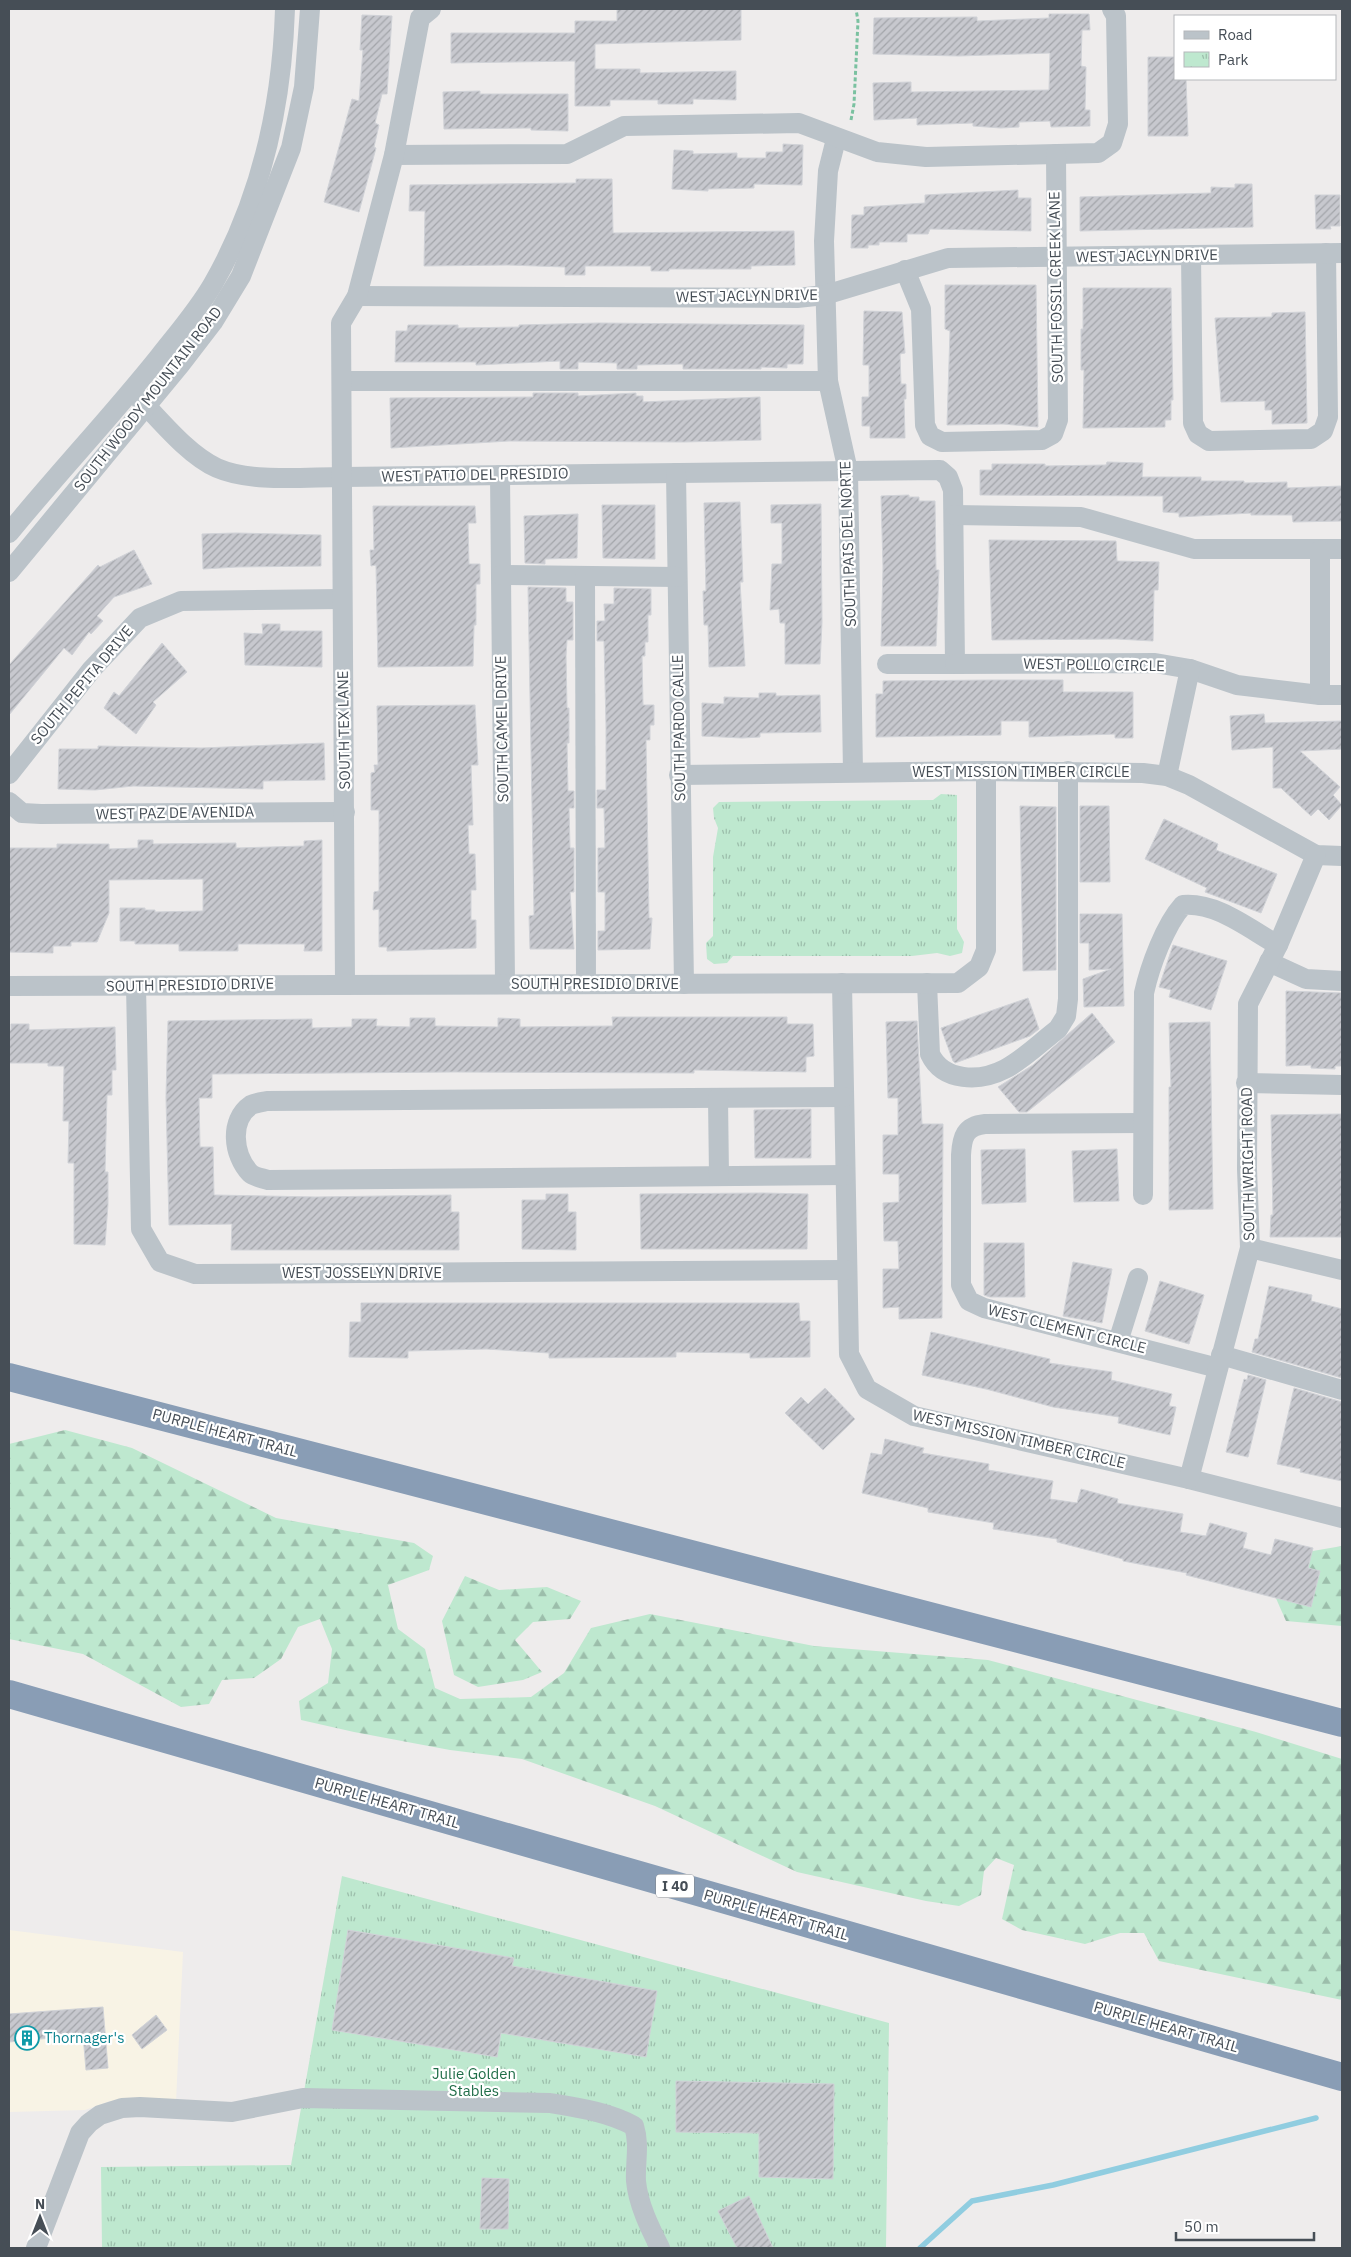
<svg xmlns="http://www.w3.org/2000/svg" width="1351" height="2257" font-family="'IBM Plex Sans',sans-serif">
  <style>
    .commercial { fill: #f8f3e5 }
    .forest { fill: url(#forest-firs) }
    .park { fill: url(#park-tufts) }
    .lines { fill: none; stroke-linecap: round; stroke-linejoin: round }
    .stream { stroke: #90cde0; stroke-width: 5.5 }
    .building { fill: url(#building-hatch); stroke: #d0d2d7 }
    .path { stroke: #7ac1a0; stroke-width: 3; stroke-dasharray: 4 2.5; stroke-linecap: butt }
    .minor { stroke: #bbc3c9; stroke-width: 20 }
    .highway { stroke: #899db5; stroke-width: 28 }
    .labels { text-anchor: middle; stroke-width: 4.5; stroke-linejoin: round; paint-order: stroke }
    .shield { fill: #fff; stroke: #7e8389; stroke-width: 1 }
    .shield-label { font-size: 14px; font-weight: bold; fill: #464e56 }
    .street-label { font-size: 15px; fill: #464e56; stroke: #fff }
    .culture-label { font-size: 15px; fill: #0d838f; stroke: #fff; text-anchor: start }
    .park-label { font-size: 15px; fill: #216e49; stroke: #fff }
  </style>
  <defs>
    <pattern id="forest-firs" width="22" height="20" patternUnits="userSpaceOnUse" patternTransform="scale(1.25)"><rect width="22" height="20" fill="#bee8cf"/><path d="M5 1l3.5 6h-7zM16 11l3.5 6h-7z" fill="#9cbeab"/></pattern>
    <pattern id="park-tufts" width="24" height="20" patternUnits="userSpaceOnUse" patternTransform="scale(1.25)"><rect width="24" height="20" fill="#bee8cf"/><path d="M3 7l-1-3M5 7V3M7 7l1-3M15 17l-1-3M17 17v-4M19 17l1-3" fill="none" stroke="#9cbeab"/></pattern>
    <pattern id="building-hatch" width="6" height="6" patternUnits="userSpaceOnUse" patternTransform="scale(1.25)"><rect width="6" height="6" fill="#c7c8ce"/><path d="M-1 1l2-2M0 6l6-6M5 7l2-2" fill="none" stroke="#a3a5aa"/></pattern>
  </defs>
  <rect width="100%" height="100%" fill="#eeecec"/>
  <path class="commercial" d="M9 1930 183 1952 176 2102 110 2101 85 2110 9 2112Z"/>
  <g class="forest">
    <path d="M65 1430 132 1448 276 1518 414 1543 433 1556 429 1570 388 1585 398 1629 425 1649 435 1688 460 1699 531 1697 564 1673 591 1628 650 1614 814 1646 988 1660 1256 1732 1342 1759V2000L1159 1961 1144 1933H1120L1085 1944 1022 1930 1002 1919 1014 1865 996 1858 984 1871 981 1895 959 1906 926 1901 797 1872 655 1806 522 1759 450 1750 354 1732 301 1720 299 1701 328 1683 332 1649 320 1619 298 1627 281 1659 254 1678 222 1680 209 1704 181 1707 83 1654 9 1639V1444Z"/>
    <path d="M1342 1546V1626L1286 1621 1259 1560Z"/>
    <path d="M465 1576 499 1590 547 1587 581 1601 570 1619 533 1622 515 1640 542 1672 523 1680 478 1687 454 1675 442 1621Z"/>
  </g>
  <g class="park">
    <path d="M941 794 957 795V929L964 942 962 953 950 956 937 953 912 956H733L727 963 714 964 707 959 706 943 713 936V857L718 828 714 818 713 808 719 802 933 800Z"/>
    <path d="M342 1876 889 2023 886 2248H102L101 2167 291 2165Z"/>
  </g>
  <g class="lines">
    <path class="stream" d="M920 2248 972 2201 1053 2185 1316 2118"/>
  </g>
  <g class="building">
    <path d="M617 9H741V40L595 44V69H640V73L736 71V100L693 99V104H658V100H610V106H575V61L451 63V33H575V21H617Z"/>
    <path d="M1049 14H1089L1090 30H1082L1081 66 1086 67 1085 110H1090V126L1051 127 1050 121 1019 122V127L1001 128 973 126V123L917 125V118L874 120 873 83 911 82V92L1049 90 1050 53 959 56 873 54 874 18 977 17V21L1049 18Z"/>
    <path d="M362 15 392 16 387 94H382L375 123 379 125 374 147 376 148 359 212 324 202 352 99 359 101 363 50H360Z"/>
    <path d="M1148 57H1175V79H1186L1188 136H1148Z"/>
    <path d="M480 91V94H568V131L531 130V128L444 129 443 92Z"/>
    <path d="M783 144 803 145 802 185 754 184V188L708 189V191L672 189 674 150 693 151V154L737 153V158H766V152H783Z"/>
    <path d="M576 179H612L613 233 794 231 795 265 751 266V269H669V271H651V266H585V275H565V267L508 265 424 266 425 211H409L410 185 576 183Z"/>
    <path d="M1235 184H1252L1253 227 1080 231V197L1211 193V187L1235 188Z"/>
    <path d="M1018 190V198H1031V231L930 229 928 234H907V242H879V245H868V248H851L852 215H864V207L925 203V195Z"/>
    <path d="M1315 195H1340V226H1330L1331 229H1316Z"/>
    <path d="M945 285H1036L1038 427 1003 424 947 425 950 331 945 329Z"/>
    <path d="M1083 288H1171L1173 400H1171V420H1165V427L1083 428 1084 370H1081V329H1083Z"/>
    <path d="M864 311 902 312 905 353 900 354 901 384H906V399H904L905 438H870V426H862V397H869V365H863Z"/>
    <path d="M1305 312 1307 423 1272 424V410H1265V401L1221 402 1215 318 1272 317V313Z"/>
    <path d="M599 323 804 325 803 364H787V368L761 367V369H683V364L637 365V369H617V363L578 362V369H560V361L476 365V362H395L396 331H407L408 325H458V328L519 327V325Z"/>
    <path d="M533 393H578V396L636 393V396H643V402L760 397 761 440 684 442 509 441 391 448 390 398 533 397Z"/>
    <path d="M1107 462 1143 463 1142 477H1201V481H1244V483L1287 482V488L1342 486V521L1293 522 1292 515H1251V513L1179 517V513L1163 512V496L980 495V470H992V464H1045V466L1106 465Z"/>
    <path d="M909 495V497H919V501H935L936 570H939L936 646H881L883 568 881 496Z"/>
    <path d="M740 502 743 582H740L745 666 709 667 708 625H704L703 591H706L704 503Z"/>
    <path d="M821 504 822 622 820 664H785V623H780L779 609 770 610 772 564H782V523H771V505Z"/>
    <path d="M602 505H655V559L603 558Z"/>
    <path d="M373 506H475L476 523H468L469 564H480V584H476V625H474L473 666 378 667 376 565 371 566 370 550H374Z"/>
    <path d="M578 514 577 558 545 559V564L525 563 524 516Z"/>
    <path d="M236 533 321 535V566L237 567 203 569 202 534Z"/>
    <path d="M989 540 1116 541 1117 561 1159 562 1158 590H1154L1153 641 1117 639 992 640Z"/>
    <path d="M134 550 152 584 114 597 97 616 103 621 91 634 89 632 72 655 64 648 9 715V665L98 565 100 567Z"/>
    <path d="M528 587 566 588V602H573V640H567L566 656 567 708H569V743H567L568 791H574V808H569L570 848H574V892H570L574 949H530L529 916 534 915Z"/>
    <path d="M614 588 651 589V615H648V642H645V656H642L643 705H654V725H650V740H646L649 918H652L650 949 598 950V931H605V892H598V848H605L604 808H597V790H606V725L604 641H597V621H605L604 604H614Z"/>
    <path d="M262 624H280V631H322V667L245 665 244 633 263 634Z"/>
    <path d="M162 643 187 672 153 702 156 705 136 734 104 708 114 692 119 696Z"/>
    <path d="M994 680H1063V692H1133V738H1115V734L1029 737V721H1001V735L876 737V694H883V681Z"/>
    <path d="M759 693H776V696L820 695 821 732 760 733V737L742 738 702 736V703L724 704V697L759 698Z"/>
    <path d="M475 705 478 765H471L473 825H468L469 854H475L476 890H471V920H476V948L387 951V947H379V909L373 910 374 892 379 891V810H371V773L375 772 374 765H378L377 706Z"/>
    <path d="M1264 714 1265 723 1342 721V749L1300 751 1340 787 1333 795 1342 805 1329 820 1318 809 1311 816 1281 788H1273V747L1232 750 1230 716Z"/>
    <path d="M324 743 325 780 263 781V789L133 786 95 790 58 789 59 749H98V746L202 748Z"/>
    <path d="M1020 806 1056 807V970L1023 971Z"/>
    <path d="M1080 806H1109L1110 882H1080Z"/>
    <path d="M1164 819 1218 844 1216 850 1277 874 1261 913 1205 892 1207 888 1145 859Z"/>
    <path d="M138 840H153V844L236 843V848L304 846V841L322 840V951H304L305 944H238V951H179V944H135V941H120V908H145V910H155V912L203 911V879L109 880V913L97 942H71V946H53V953L9 952V848H57V844H109V849L138 848Z"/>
    <path d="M1080 914H1122L1124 1006 1084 1007 1083 979 1111 969 1089 970V943H1080Z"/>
    <path d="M1173 945 1227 961 1211 1010 1169 997 1171 990 1159 987Z"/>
    <path d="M1286 991 1342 993V1066H1335V1069L1311 1068V1065L1286 1066Z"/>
    <path d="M1028 998 1039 1029 1030 1036 955 1063 953 1061 941 1028Z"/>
    <path d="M1092 1013 1115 1042 1027 1112H1019L998 1087 1033 1065Z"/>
    <path d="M612 1017H787V1024H813L814 1056 806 1057V1072L694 1070V1073L453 1072 212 1074V1098H199L200 1147H213L214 1195 316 1197 451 1195V1212H459V1250H231L232 1224 169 1225 166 1097 168 1021 312 1019V1028L352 1027V1019H377L376 1026 410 1027V1018H435V1026L498 1027V1018L520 1019V1027L613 1026Z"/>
    <path d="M917 1021 922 1124H943L942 1318 899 1319V1307L883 1308V1269H899L898 1241H884L883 1203 899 1202V1174H883V1135H898V1098H888L886 1022Z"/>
    <path d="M1210 1022 1213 1209 1169 1210V1087H1171L1169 1023Z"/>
    <path d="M11 1024H29V1030L115 1027 116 1070H112V1095H107L105 1172H108V1204L105 1245 74 1244V1163H68L69 1121H63L64 1066H48V1063H9V1030H11Z"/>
    <path d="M811 1109V1158H755L754 1110Z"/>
    <path d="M1342 1114V1237H1270L1271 1215H1273L1271 1115Z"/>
    <path d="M1025 1149 1026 1202 982 1204 981 1150Z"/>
    <path d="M1117 1149 1119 1201 1074 1202 1072 1151Z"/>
    <path d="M763 1193 808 1194 807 1249H641L640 1194Z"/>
    <path d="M546 1194H568V1212H576V1250L522 1249V1200H546Z"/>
    <path d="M984 1243H1024L1025 1297H990L984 1295Z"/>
    <path d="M1073 1262 1112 1269 1102 1323 1063 1316Z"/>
    <path d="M1160 1281 1204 1295 1189 1344 1145 1331Z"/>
    <path d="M1269 1286 1312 1295 1311 1301 1342 1309V1378L1252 1352 1255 1339H1258Z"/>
    <path d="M361 1303H799L800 1321H810V1357L750 1358V1353L676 1352V1357L549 1358V1353L486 1349 408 1351V1358L349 1357 350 1322H361Z"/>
    <path d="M931 1332 1050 1359 1049 1363 1112 1372 1111 1380 1172 1394 1169 1406 1176 1407 1170 1435 1118 1423 1119 1417 1053 1407 986 1389 922 1375Z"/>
    <path d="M1248 1375 1266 1380 1248 1457 1226 1452 1244 1379 1247 1380Z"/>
    <path d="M825 1388 855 1419 823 1450 785 1413 801 1397 808 1404Z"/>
    <path d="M1294 1388 1342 1402V1481L1300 1472 1301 1469 1277 1464Z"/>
    <path d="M885 1439 924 1448 922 1453 989 1464 988 1470 1053 1481 1050 1499 1077 1503 1081 1489 1118 1499 1117 1503 1183 1514 1180 1532 1206 1536 1210 1523 1247 1533 1243 1548 1271 1555 1275 1539 1313 1548 1308 1568 1320 1571 1311 1607 1186 1575 1187 1573 1123 1561V1559L1057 1542V1539L993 1529 994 1523 928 1512V1508L862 1493 871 1453 882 1455Z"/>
    <path d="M348 1930 514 1958 512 1966 657 1991 646 2057 501 2033 497 2057 332 2030Z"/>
    <path d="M103 2007 108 2068 86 2070 83 2035 9 2042V2014Z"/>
    <path d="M156 2015 167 2030 142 2049 132 2035Z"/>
    <path d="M676 2081 834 2084 833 2179 759 2177V2133L676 2132Z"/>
    <path d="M482 2178 509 2179 508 2229H480Z"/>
    <path d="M749 2196 773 2248H737L718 2211Z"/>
  </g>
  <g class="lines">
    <path class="path" d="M851 120 854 104 858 21 856 9"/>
    <g class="minor">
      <path d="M836 139 828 171 824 241 828 381 848 471 853 772"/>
      <path d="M394 155 567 154 624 126 799 123 877 152 926 157 1098 153 1112 143 1118 124 1116 16 1112 9"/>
      <path d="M1191 255 1193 423 1198 434 1209 441 1311 439 1323 431 1328 417 1326 253"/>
      <path d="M905 270 921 309 925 425 930 436 942 442 1042 440 1053 434 1058 420 1056 154"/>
      <path d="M357 296 797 298 825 295 948 258 1342 253"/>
      <path d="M342 381H828"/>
      <path d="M132 391C156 415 186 454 217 468 251 483 305 477 343 477L940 470 948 477 953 490 955 664H887"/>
      <path d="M676 473 684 984"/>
      <path d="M500 475 505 983"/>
      <path d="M954 515 1081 517 1194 549H1342"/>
      <path d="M9 533C58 473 111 417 159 357 177 334 198 310 213 284 261 200 282 105 285 9"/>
      <path d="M9 572 180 365 213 322 241 276 291 148 304 87 310 9"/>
      <path d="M501 575 677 577"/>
      <path d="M585 576 586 983"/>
      <path d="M955 664 1155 663 1190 669 1237 685 1320 695H1342"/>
      <path d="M1320 695V550"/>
      <path d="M9 774 92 669 140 618 181 601 342 599"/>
      <path d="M679 775 986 771 1143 773 1167 776 1189 785 1316 855 1342 856"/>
      <path d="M1167 776 1190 669"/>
      <path d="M9 802 22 813 41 814 345 812"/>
      <path d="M1269 962 1306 979 1342 981"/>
      <path d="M345 983 341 323 357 296 394 155 420 18 431 9"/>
      <path d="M842 983 849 1354 867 1389 914 1416 1189 1479 1342 1518"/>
      <path d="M927 983 930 1054C943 1082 980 1082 1005 1069 1024 1059 1041 1042 1058 1029L1066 1016 1068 999V771"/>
      <path d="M9 986 958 983 979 967 986 950V771"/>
      <path d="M136 986 141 1229 160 1262 195 1274 846 1270"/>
      <path d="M1246 1083 1342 1085"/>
      <path d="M844 1097 267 1101C262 1102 255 1103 251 1105 229 1120 233 1155 250 1173 254 1177 262 1178 268 1180L845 1175"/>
      <path d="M718 1098 719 1176"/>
      <path d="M1143 1123 985 1124C965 1126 962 1137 961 1155V1285L969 1301 984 1308 1218 1368"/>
      <path d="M1143 1195 1144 993C1150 966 1165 925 1183 905 1217 902 1249 929 1278 945"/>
      <path d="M1250 1248 1342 1270"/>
      <path d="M1118 1342 1138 1278"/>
      <path d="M1221 1355 1342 1390"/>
      <path d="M1189 1479 1250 1248 1247 1169 1248 1004 1278 945 1316 855"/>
      <path d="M36 2248 80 2133 89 2123 100 2115 122 2108 140 2107 232 2112 303 2098 550 2103C580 2108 608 2112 634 2126 640 2145 635 2162 636 2181 638 2204 650 2228 660 2248"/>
    </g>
    <g class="highway">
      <path d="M9 1377 1342 1723"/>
      <path d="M9 1694 1342 2077"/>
    </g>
  </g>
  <defs>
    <g id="building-ring" transform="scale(1.25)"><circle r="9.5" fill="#fff" stroke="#0f9aa8" stroke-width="1.5"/><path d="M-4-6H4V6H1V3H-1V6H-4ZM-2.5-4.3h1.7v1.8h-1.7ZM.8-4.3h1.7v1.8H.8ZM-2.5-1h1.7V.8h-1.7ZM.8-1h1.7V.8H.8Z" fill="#0f9aa8"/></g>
  </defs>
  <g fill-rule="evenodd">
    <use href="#building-ring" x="27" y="2038"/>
  </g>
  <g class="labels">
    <rect class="shield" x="656" y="1874.5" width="38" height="23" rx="4"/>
    <g class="shield-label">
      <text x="675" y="1891">I 40</text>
    </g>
    <g class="street-label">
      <text transform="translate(1147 256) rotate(-1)" y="5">WEST JACLYN DRIVE</text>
      <text transform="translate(1056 287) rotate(-91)" y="5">SOUTH FOSSIL CREEK LANE</text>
      <text transform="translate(747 296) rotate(-1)" y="5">WEST JACLYN DRIVE</text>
      <text transform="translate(148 399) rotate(-52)" y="5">SOUTH WOODY MOUNTAIN ROAD</text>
      <text transform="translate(475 475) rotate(-1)" y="5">WEST PATIO DEL PRESIDIO</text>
      <text transform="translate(848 544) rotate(-92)" y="5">SOUTH PAIS DEL NORTE</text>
      <text transform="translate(1094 665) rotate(1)" y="5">WEST POLLO CIRCLE</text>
      <text transform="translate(82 685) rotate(-50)" y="5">SOUTH PEPITA DRIVE</text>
      <text transform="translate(679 728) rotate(-91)" y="5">SOUTH PARDO CALLE</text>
      <text transform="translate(502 729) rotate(-91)" y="5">SOUTH CAMEL DRIVE</text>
      <text transform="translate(344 730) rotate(-91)" y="5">SOUTH TEX LANE</text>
      <text x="1021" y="777">WEST MISSION TIMBER CIRCLE</text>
      <text transform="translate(175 813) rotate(-1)" y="5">WEST PAZ DE AVENIDA</text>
      <text x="595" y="989">SOUTH PRESIDIO DRIVE</text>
      <text transform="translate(190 985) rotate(-1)" y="5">SOUTH PRESIDIO DRIVE</text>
      <text transform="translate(1248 1164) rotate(-91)" y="5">SOUTH WRIGHT ROAD</text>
      <text x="362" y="1278">WEST JOSSELYN DRIVE</text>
      <text transform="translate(1067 1329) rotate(14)" y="5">WEST CLEMENT CIRCLE</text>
      <text transform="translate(225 1433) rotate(15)" y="5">PURPLE HEART TRAIL</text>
      <text transform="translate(1019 1439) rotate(13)" y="5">WEST MISSION TIMBER CIRCLE</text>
      <text transform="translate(387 1803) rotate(16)" y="5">PURPLE HEART TRAIL</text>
      <text transform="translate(776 1915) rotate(16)" y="5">PURPLE HEART TRAIL</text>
      <text transform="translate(1166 2027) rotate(16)" y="5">PURPLE HEART TRAIL</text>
    </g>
    <g class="culture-label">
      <text x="44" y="2043">Thornager's</text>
    </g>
    <g class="park-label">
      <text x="474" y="2079">Julie Golden<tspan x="474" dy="17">Stables</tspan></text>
    </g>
  </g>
  <rect width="1351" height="2257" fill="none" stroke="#464e56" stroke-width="20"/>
  <rect x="1174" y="15" width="162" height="65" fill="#ffffff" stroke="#b5b8bb"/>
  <rect x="1184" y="31" width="25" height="8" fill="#bbc3c9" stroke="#b5b8bb"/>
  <text x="1218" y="40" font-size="15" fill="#464e56">Road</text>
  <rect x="1184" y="52" width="25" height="15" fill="url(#park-tufts)" stroke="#b5b8bb"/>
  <text x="1218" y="65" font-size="15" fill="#464e56">Park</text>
  <g transform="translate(40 2217)" stroke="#ffffff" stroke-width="4" paint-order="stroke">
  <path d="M0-4L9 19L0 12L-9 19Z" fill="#464e56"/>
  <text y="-8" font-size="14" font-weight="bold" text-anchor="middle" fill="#464e56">N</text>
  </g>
  <path d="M1176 2232v8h138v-8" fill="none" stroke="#464e56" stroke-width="2.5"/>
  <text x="1184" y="2232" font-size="15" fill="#464e56" stroke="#ffffff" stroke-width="4" paint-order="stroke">50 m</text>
</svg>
